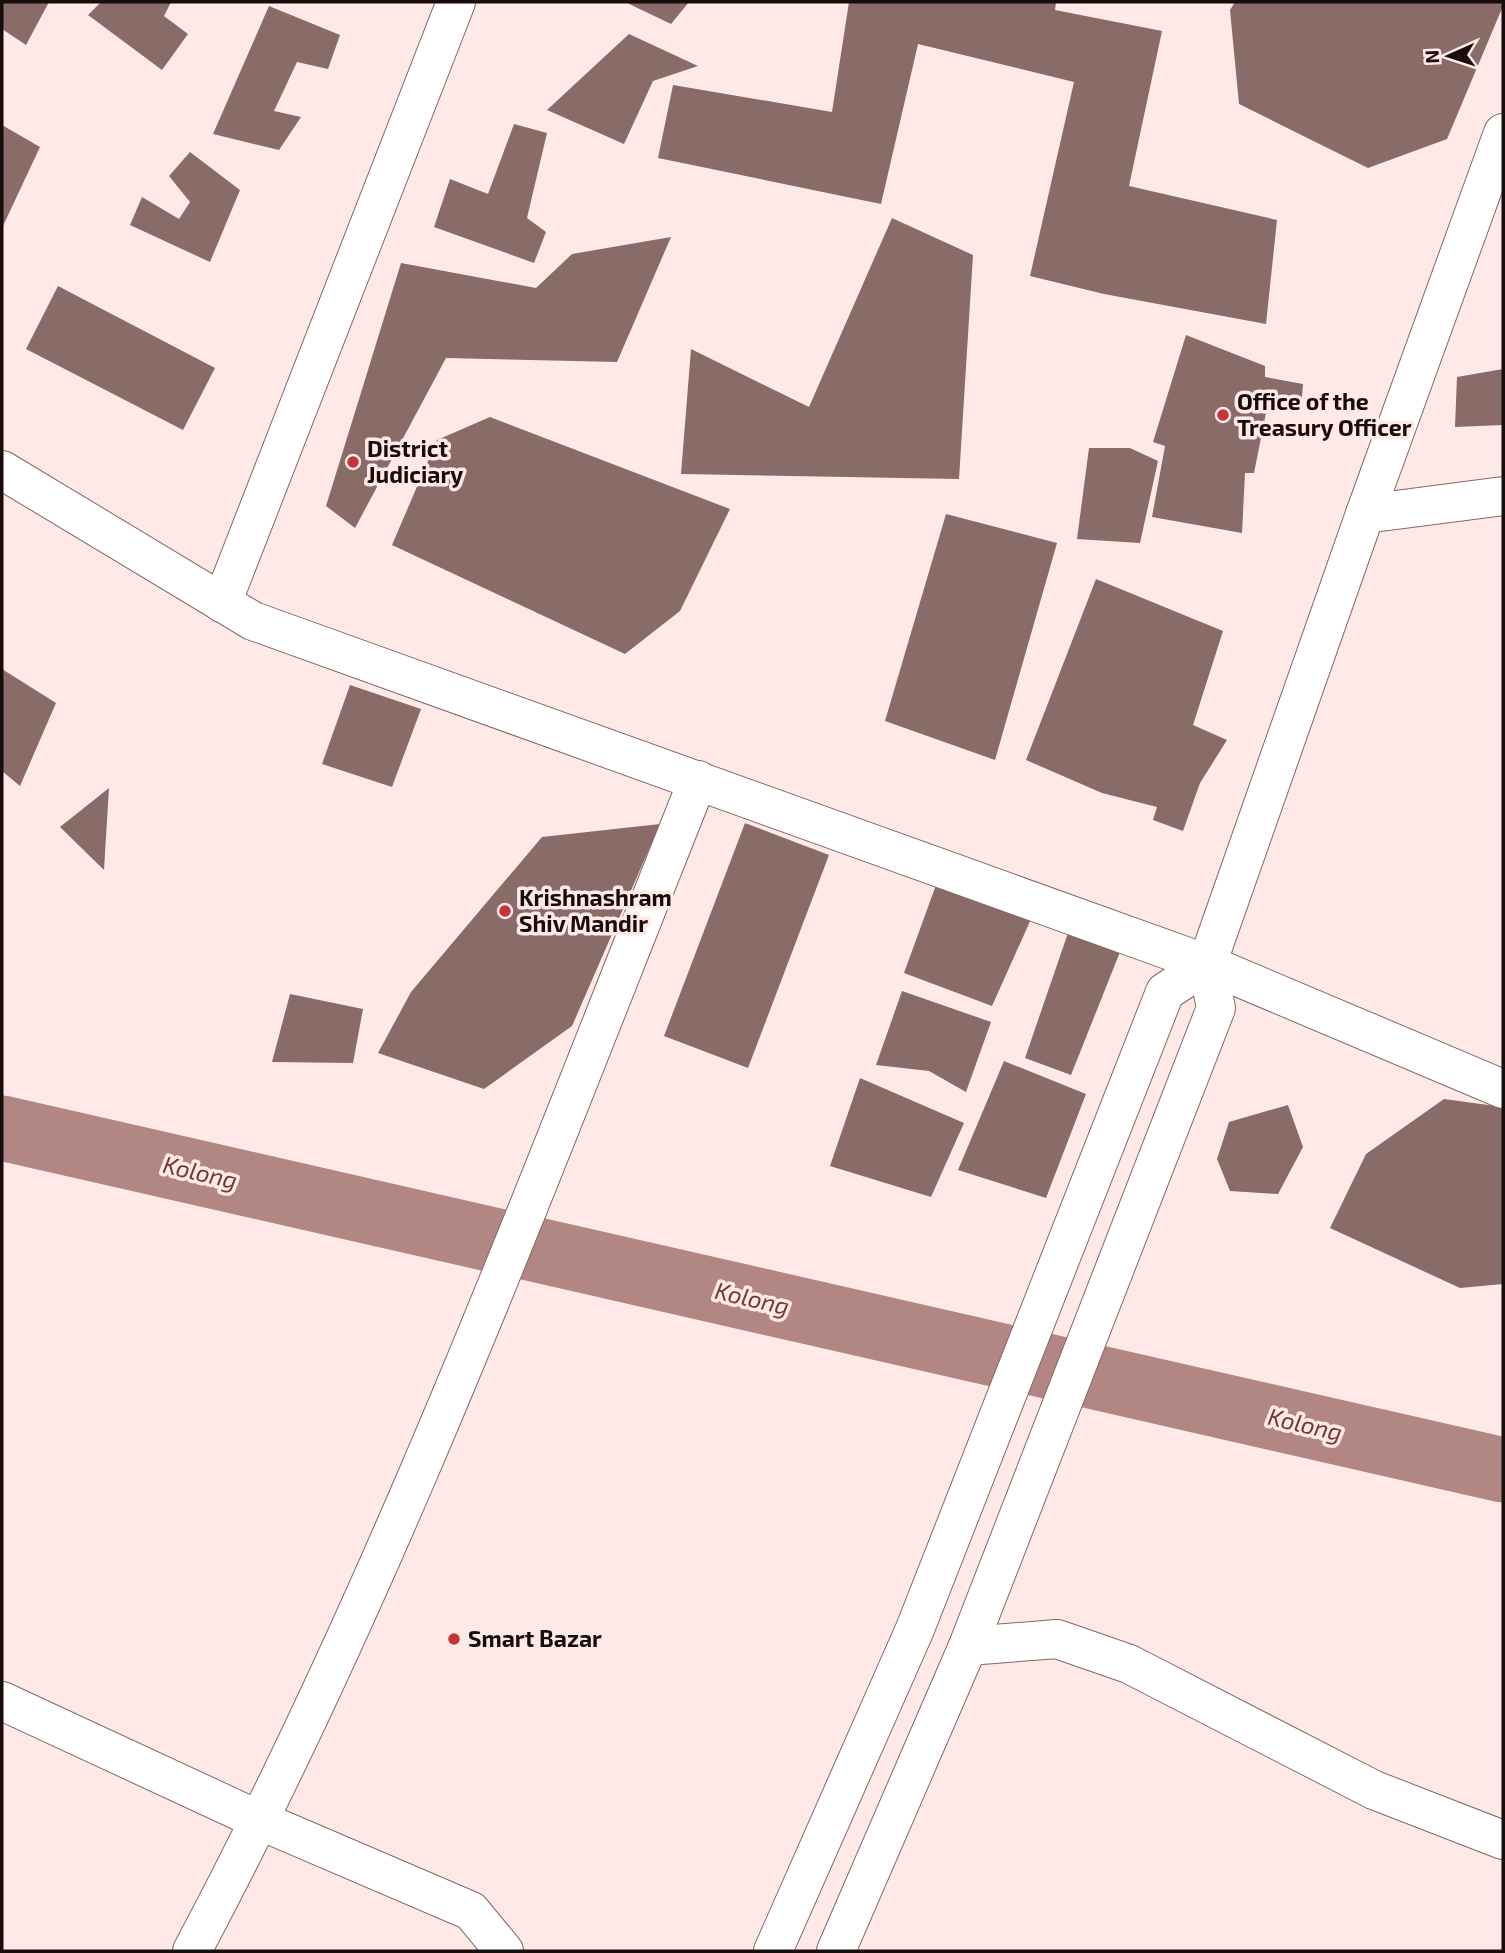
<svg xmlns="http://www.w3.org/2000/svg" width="1505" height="1953" font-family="'Exo 2',sans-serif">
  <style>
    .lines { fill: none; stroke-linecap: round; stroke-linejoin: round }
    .river { stroke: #b28682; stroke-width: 65 }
    .building { fill: #896b68 }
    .street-casing { stroke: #856865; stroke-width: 40 }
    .secondary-casing { stroke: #856865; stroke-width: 40 }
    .primary-casing { stroke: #856865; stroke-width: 40 }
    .street { stroke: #fff; stroke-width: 38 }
    .secondary { stroke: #fff; stroke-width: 38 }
    .primary { stroke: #fff; stroke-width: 38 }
    .poi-dot { fill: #c43538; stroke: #fee9e7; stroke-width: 2.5 }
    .labels { text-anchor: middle; stroke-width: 7; stroke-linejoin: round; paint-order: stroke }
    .poi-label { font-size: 23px; font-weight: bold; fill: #180d0c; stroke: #fee9e7; text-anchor: start }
    .water-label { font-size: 24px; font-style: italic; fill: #743835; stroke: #fee9e7 }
  </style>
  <rect width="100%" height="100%" fill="#fee9e7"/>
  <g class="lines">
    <path class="river" d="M2 1128 1503 1470"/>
  </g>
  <g class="building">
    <path d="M2 2H49L26 45 2 29Z"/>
    <path d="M101 2H171L164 16 188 34 162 70 88 15Z"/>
    <path d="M625 2H689L671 24Z"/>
    <path d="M849 2H1056L1055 10 1162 31 1129 186 1277 220 1266 324 1104 294 1030 276 1074 82 918 44 881 204 658 158 673 85 832 112Z"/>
    <path d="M1235 2H1503V6L1447 139 1368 168 1239 104 1230 10Z"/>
    <path d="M269 6 340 35 328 69 297 62 274 111 301 117 279 150 213 134Z"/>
    <path d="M629 34 698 66 653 81 624 144 547 110Z"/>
    <path d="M514 124 547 133 527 218 546 232 534 263 434 227 450 179 488 194Z"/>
    <path d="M2 125 40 147 2 228Z"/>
    <path d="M190 152 240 190 210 262 130 225 142 197 179 219 190 202 169 176Z"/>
    <path d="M892 218 973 255 959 479 681 474 691 349 809 407Z"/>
    <path d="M671 237 617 362 446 358 355 528 326 506 401 263 536 288 572 254Z"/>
    <path d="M58 286 215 368 183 430 26 349Z"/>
    <path d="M1186 335 1265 366V377L1303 384 1301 409 1268 403 1254 473H1245L1242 533 1152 517 1165 446 1153 442Z"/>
    <path d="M1503 369V425L1455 427 1457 377Z"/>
    <path d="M490 417 730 509 680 611 625 654 392 545 437 440Z"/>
    <path d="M1089 448H1130L1158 461 1140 543 1077 539Z"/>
    <path d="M946 514 1057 543 995 760 885 721Z"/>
    <path d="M1096 579 1223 631 1193 725 1227 740 1200 783 1183 831 1153 820 1157 807 1102 793 1026 760Z"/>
    <path d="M2 669 56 703 20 786 2 771Z"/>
    <path d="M350 685 421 709 392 787 322 764Z"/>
    <path d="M109 788 104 870 60 827Z"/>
    <path d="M745 823 829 855 748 1068 664 1036Z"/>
    <path d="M660 824 572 1026 484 1089 378 1053 411 992 542 837Z"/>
    <path d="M940 874 1036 908 992 1006 904 973Z"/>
    <path d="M1069 930 1122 947 1071 1075 1025 1058Z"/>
    <path d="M902 991 991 1022 966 1092 929 1071 876 1065Z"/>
    <path d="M290 994 363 1009 353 1063 272 1062Z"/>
    <path d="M1004 1061 1086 1094 1046 1198 958 1170Z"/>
    <path d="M860 1078 964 1123 931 1197 830 1166Z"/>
    <path d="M1444 1099 1503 1107V1284L1460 1288 1330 1228 1366 1154Z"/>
    <path d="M1288 1105 1303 1147 1278 1194 1230 1191 1217 1159 1229 1122Z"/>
  </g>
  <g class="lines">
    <g class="street-casing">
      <g id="street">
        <path d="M1365 514 1503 496"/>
        <path d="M222 603 456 2"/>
        <path d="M968 1646 1057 1639 1129 1664 1374 1790 1503 1840"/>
        <path d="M2 1701 261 1821 471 1911 504 1951"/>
        <path d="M192 1951C392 1575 540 1175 698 780"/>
      </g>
    </g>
    <g class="secondary-casing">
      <path id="secondary" d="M2 470 253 621 1207 964 1503 1089"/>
    </g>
    <g class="primary-casing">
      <g id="primary">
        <path d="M773 1951 915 1629 1165 992 1207 964"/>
        <path d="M836 1951 968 1646 1216 1008 1207 964 1365 514 1503 133"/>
      </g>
    </g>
    <use href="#street" class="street"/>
    <use href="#secondary" class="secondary"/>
    <use href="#primary" class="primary"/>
  </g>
  <g class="poi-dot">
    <circle cx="1223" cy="415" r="7"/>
    <circle cx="353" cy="462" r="7"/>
    <circle cx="505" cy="911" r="7"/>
    <circle cx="454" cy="1639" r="7"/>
  </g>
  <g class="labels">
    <g class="poi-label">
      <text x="1237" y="410">Office of the<tspan x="1237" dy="26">Treasury Officer</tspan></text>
      <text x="367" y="457">District<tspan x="367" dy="26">Judiciary</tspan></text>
      <text x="519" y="906">Krishnashram<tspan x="519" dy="26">Shiv Mandir</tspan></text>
      <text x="468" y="1647">Smart Bazar</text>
    </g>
    <g class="water-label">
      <text transform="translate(200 1173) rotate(13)" y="8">Kolong</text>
      <text transform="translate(752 1299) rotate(13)" y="8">Kolong</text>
      <text transform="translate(1305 1425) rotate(13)" y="8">Kolong</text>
    </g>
  </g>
  <rect width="1505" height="1953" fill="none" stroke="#180d0c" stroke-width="7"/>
  <g transform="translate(1449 56) rotate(267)" stroke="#fee9e7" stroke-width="5" paint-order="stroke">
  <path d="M0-5L12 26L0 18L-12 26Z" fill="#180d0c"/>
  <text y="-10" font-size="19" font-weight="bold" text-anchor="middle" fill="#180d0c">N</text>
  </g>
</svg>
